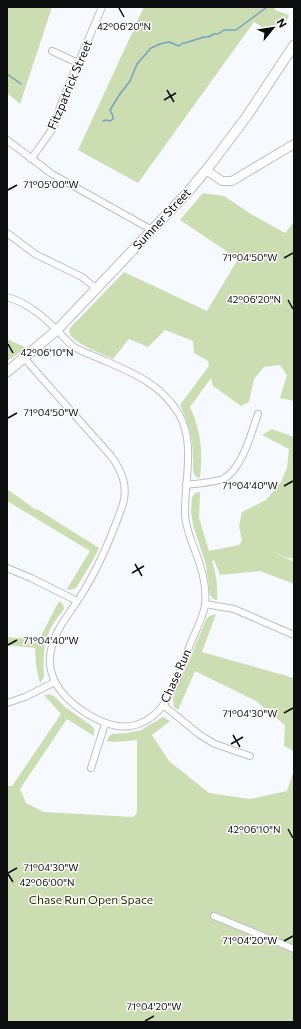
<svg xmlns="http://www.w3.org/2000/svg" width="301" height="1029" font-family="Commissioner,sans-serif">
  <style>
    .green { fill: #ccddb1 }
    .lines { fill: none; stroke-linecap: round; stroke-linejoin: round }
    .stream { stroke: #6fa5c2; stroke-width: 1.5 }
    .minor-casing { stroke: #bbc0c6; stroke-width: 8 }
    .tertiary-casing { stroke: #bbc0c6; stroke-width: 10 }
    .secondary-casing { stroke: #bbc0c6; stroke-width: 11 }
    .minor { stroke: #fff; stroke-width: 6 }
    .tertiary { stroke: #fff; stroke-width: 8 }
    .secondary { stroke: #fff; stroke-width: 9 }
    .ticks { fill: none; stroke: #0b0d0f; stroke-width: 1.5 }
    .labels { text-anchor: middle; stroke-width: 3; stroke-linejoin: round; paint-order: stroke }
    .street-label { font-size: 12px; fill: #0b0d0f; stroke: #fff }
    .park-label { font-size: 12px; fill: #283700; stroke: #fff }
    .ticks-label { font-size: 10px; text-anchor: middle; fill: #0b0d0f; stroke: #fff; stroke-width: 3; stroke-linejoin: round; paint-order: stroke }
  </style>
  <rect width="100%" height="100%" fill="#f6faff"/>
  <g class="green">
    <path d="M7 7H52L20 104 7 93Z"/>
    <path d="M144 7H274L275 10 289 15C287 25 277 28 270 32L254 22 138 183 78 150Z"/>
    <path d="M203 193 224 196 251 214 285 233 294 222V401L280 398 287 375 280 365 264 367 254 379 249 402 241 406 213 386 211 378 190 407C201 430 203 453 200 478L196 477C192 472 193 466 193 459 193 440 189 423 180 405L209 366 208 361 194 353 193 341 165 330 148 347 129 339 113 359C103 354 69 342 69 331L70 328 124 272 207 311 238 259 180 220Z"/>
    <path d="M7 339 27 348 7 361Z"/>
    <path d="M272 429 294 437V559L288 558 272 551 294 562V584L260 571 220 575 214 560 212 561C216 574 218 586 217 600L213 599 210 595 206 565 193 525 191 512 192 497 195 493 200 492 199 518 209 551 239 545 242 541 239 526 242 512 266 500 281 482 287 468 289 449 262 435Z"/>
    <path d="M7 489 36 510 37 509 99 548 93 560 76 588 70 590 67 589 90 551 7 501Z"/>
    <path d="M59 601 63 604 64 609C61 614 56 619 53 624 43 641 43 658 44 677L40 683 36 666 35 648 7 645V637L39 640Z"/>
    <path d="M216 614 202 652 294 678V751L284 746 285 725 256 701 195 671 178 710 174 707 173 699 206 620 209 616Z"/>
    <path d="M49 694 54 696 65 707 92 726 94 729V736L67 719 20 789 26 803 44 812 133 817 137 813V740L115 742 107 741 109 736 112 734 127 733 141 730 163 717 170 721 152 735 169 761 209 793 250 799 287 791 294 770V1022H7V786H12L61 714 44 695Z"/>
  </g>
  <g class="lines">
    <g class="stream">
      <path d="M7 74 21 84"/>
      <path d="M103 121 106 120 110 121 113 119V116L110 110 120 94 130 81 137 64 151 48 160 44 169 42 179 46 183 43H185L204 37H208L214 34H218L224 30H236L267 7"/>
    </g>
    <g class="minor-casing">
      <g id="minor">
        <path d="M52 51 78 63"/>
        <path d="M7 140 52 174 152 230"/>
        <path d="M31 159 49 134 55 124 62 101 102 7"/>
        <path d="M7 233 35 254 82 277 97 289"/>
        <path d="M7 297C28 303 44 317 59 332 64 337 68 343 74 347 82 352 92 355 101 359 133 373 160 383 179 414 196 444 184 482 185 515 186 535 199 555 203 576 205 585 206 596 205 605 203 619 195 632 190 645 183 663 174 692 162 707 137 736 108 729 80 709 62 696 48 679 50 656 53 630 72 611 85 589 101 562 113 533 123 504 128 486 122 471 111 456L24 358"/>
        <path d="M186 485C198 483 212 483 223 479 242 470 251 433 258 414"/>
        <path d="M7 568 31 578 77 601"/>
        <path d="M205 604 234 609 294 635"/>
        <path d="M7 703 25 697 55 682"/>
        <path d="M163 705 200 735 215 744 250 756"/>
        <path d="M91 768 105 724"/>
        <path d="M214 916 294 949"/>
      </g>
    </g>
    <g class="tertiary-casing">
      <path id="tertiary" d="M206 170 222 181H232L294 144"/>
    </g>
    <g class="secondary-casing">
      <path id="secondary" d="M7 372 57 330 188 192 211 164 247 116 294 45"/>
    </g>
    <use href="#minor" class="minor"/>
    <use href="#tertiary" class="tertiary"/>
    <use href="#secondary" class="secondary"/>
  </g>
  <path class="ticks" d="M119 8 124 17M167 90 174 102M164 100 176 93M8 190 17 185M284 258 293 253M288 300 293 309M8 344 13 353M8 418 17 413M284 486 293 481M135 564 142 576M132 573 144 566M8 645 17 640M284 713 293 708M233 735 240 747M231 744 243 737M288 829 293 838M8 873 17 868M8 874 13 882M284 941 293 936M145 1021 154 1016"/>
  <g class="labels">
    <g class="street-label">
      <text transform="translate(70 85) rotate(-67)" y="4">Fitzpatrick Street</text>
      <text transform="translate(162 219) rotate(-47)" y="4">Sumner Street</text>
      <text transform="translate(176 676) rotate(-66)" y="4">Chase Run</text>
    </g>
    <g class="park-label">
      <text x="91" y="904">Chase Run Open Space</text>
    </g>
  </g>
  <g class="ticks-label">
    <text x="124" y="30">42°06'20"N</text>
    <text x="51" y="188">71°05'00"W</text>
    <text x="250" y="261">71°04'50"W</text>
    <text x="254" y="303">42°06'20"N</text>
    <text x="47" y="356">42°06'10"N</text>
    <text x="51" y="416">71°04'50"W</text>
    <text x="250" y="489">71°04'40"W</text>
    <text x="51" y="644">71°04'40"W</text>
    <text x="250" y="717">71°04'30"W</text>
    <text x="254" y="833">42°06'10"N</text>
    <text x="51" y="871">71°04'30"W</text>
    <text x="47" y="886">42°06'00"N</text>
    <text x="250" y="944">71°04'20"W</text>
    <text x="154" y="1010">71°04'20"W</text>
  </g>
  <rect width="301" height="1029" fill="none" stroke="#0b0d0f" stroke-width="16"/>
  <g transform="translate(273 28) rotate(60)" stroke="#ffffff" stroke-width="3" paint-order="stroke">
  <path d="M0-3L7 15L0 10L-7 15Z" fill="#0b0d0f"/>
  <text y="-6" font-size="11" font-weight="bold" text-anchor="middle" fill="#0b0d0f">N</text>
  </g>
</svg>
